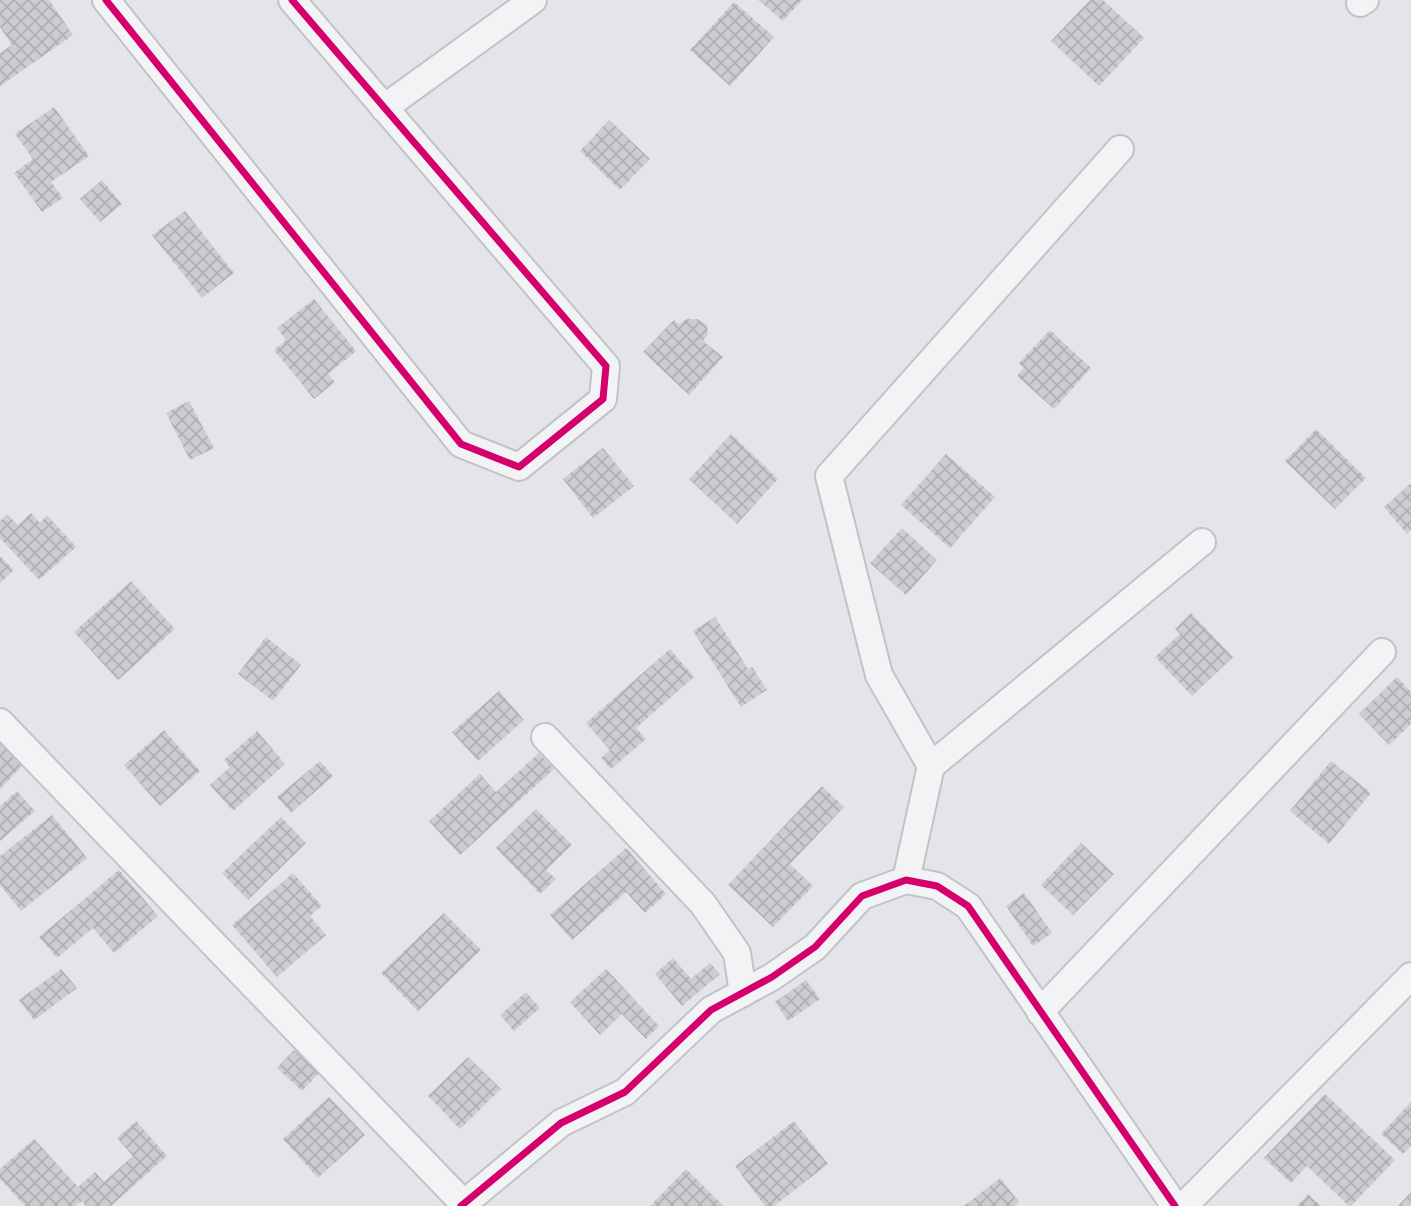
<svg xmlns="http://www.w3.org/2000/svg" width="1411" height="1206" font-family="'Nunito Sans',sans-serif">
  <style>
    .building { fill: url(#building-cross-hatch) }
    .lines { fill: none; stroke-linecap: round; stroke-linejoin: round }
    .street-casing { stroke: #c1c3c7; stroke-width: 30 }
    .street { stroke: #f2f3f5; stroke-width: 26 }
    .cycleway-casing { stroke: #f1f3f8; stroke-width: 11 }
    .cycleway { stroke: #d6006c; stroke-width: 7 }
  </style>
  <defs>
    <pattern id="building-cross-hatch" width="8" height="8" patternUnits="userSpaceOnUse" patternTransform="scale(1.75)"><rect width="8" height="8" fill="#cbcdd1"/><path d="M0 0l8 8M0 8l8-8" fill="none" stroke="#aeb0b5"/></pattern>
  </defs>
  <rect width="100%" height="100%" fill="#e3e5e9"/>
  <g class="building">
    <path d="M0 0H49L73 35 0 86V53L12 45 0 27Z"/>
    <path d="M758 0H802L783 21Z"/>
    <path d="M1090 0H1103L1144 38 1099 86 1051 41Z"/>
    <path d="M734 2 774 37 730 86 690 50Z"/>
    <path d="M54 107 89 156 51 182 63 198 42 212 14 173 33 159 15 134Z"/>
    <path d="M609 120 650 159 620 190 580 151Z"/>
    <path d="M102 180 122 204 100 222 80 199Z"/>
    <path d="M185 211 234 273 202 298 152 235Z"/>
    <path d="M314 299 356 351 328 374 335 382 314 399 274 350 286 340 277 328Z"/>
    <path d="M687 319H697L707 325 708 334 703 341 723 357 689 395 643 352 674 320 679 324Z"/>
    <path d="M1050 330 1091 368 1054 409 1017 376 1024 368 1019 363Z"/>
    <path d="M189 401 214 448 190 460 166 413Z"/>
    <path d="M1316 429 1366 478 1335 509 1285 461Z"/>
    <path d="M731 434 778 479 737 524 689 479Z"/>
    <path d="M603 448 634 486 593 518 563 479Z"/>
    <path d="M946 454 995 497 950 548 901 505Z"/>
    <path d="M1411 483V530L1407 534 1384 507Z"/>
    <path d="M31 513 40 523 47 515 76 547 39 580 0 538V521L7 514 18 525Z"/>
    <path d="M902 528 937 560 906 595 870 563Z"/>
    <path d="M0 556 14 570 0 583Z"/>
    <path d="M131 581 175 629 118 680 74 632Z"/>
    <path d="M1191 613 1233 657 1192 696 1155 657 1180 634 1175 629Z"/>
    <path d="M715 617 748 669 752 667 767 690 741 707 693 631Z"/>
    <path d="M266 637 301 665 273 701 238 674Z"/>
    <path d="M670 649 694 677 636 728 646 739 611 769 601 758 610 750 586 723Z"/>
    <path d="M1397 677 1411 692V724L1389 745 1359 714Z"/>
    <path d="M499 691 524 720 478 761 452 732Z"/>
    <path d="M164 730 200 771 160 806 124 765Z"/>
    <path d="M257 731 285 764 233 811 210 785 230 767 224 760Z"/>
    <path d="M0 742 24 764 0 789Z"/>
    <path d="M539 753 554 769 460 855 429 821 480 774 496 792Z"/>
    <path d="M320 761 333 776 291 813 277 797Z"/>
    <path d="M1331 761 1371 793 1329 844 1290 811Z"/>
    <path d="M822 786 844 807 790 864 813 886 773 927 728 885Z"/>
    <path d="M17 791 35 811 0 841V806Z"/>
    <path d="M536 809 572 845 546 870 556 879 540 894 496 848Z"/>
    <path d="M52 815 87 858 21 911 0 885V856Z"/>
    <path d="M281 817 306 843 248 900 222 873Z"/>
    <path d="M1081 843 1114 874 1073 915 1041 885Z"/>
    <path d="M626 848 666 894 645 913 626 892 572 940 550 915Z"/>
    <path d="M119 870 158 916 114 953 93 928 57 958 39 937Z"/>
    <path d="M293 873 322 906 310 916 326 935 277 977 232 925Z"/>
    <path d="M1024 893 1052 933 1033 946 1006 906Z"/>
    <path d="M444 913 481 950 418 1011 381 973Z"/>
    <path d="M673 958 691 979 710 963 720 974 682 1006 655 974Z"/>
    <path d="M61 969 77 988 34 1020 19 1000Z"/>
    <path d="M606 969 659 1026 646 1039 622 1014 600 1035 570 1002Z"/>
    <path d="M806 980 820 999 788 1021 775 1002Z"/>
    <path d="M526 992 540 1008 514 1031 500 1015Z"/>
    <path d="M294 1050 319 1073 302 1091 277 1068Z"/>
    <path d="M468 1057 501 1089 460 1129 428 1096Z"/>
    <path d="M1325 1094 1395 1160 1351 1206H1349L1307 1166 1291 1183 1264 1158Z"/>
    <path d="M329 1097 365 1135 318 1178 283 1139Z"/>
    <path d="M1411 1102V1146L1403 1154 1381 1134Z"/>
    <path d="M136 1121 167 1156 111 1206H86L82 1201 75 1206H25L0 1179V1169L34 1139 78 1187 95 1172 104 1182 133 1156 117 1138Z"/>
    <path d="M794 1121 828 1164 774 1206H765L735 1166Z"/>
    <path d="M686 1169 724 1206H650Z"/>
    <path d="M1000 1178 1019 1202 1015 1206H964Z"/>
    <path d="M1411 1192V1206H1398Z"/>
    <path d="M1308 1194 1321 1206H1297Z"/>
  </g>
  <g class="lines">
    <g class="street-casing">
      <g id="street">
        <path d="M106 0 461 444 519 467 603 399 606 366 292 0"/>
        <path d="M1360 3 1365 0"/>
        <path d="M384 108 533 0"/>
        <path d="M0 722 466 1206"/>
        <path d="M545 737 703 904 737 953 743 993"/>
        <path d="M931 766 1202 542"/>
        <path d="M906 880 931 766 879 675 829 476 1120 149"/>
        <path d="M1040 1012 1382 652"/>
        <path d="M461 1206 561 1123 625 1092 711 1010 772 977 815 947 862 896 906 880 937 886 968 906 1175 1206"/>
        <path d="M1184 1206 1411 976"/>
      </g>
    </g>
    <use href="#street" class="street"/>
    <g class="cycleway-casing">
      <g id="cycleway">
        <path d="M106 0 461 444 519 467 603 399 606 366 292 0"/>
        <path d="M461 1206 561 1123 625 1092 711 1010 772 977 815 947 862 896 906 880 937 886 968 906 1175 1206"/>
      </g>
    </g>
    <use href="#cycleway" class="cycleway"/>
  </g>
</svg>
